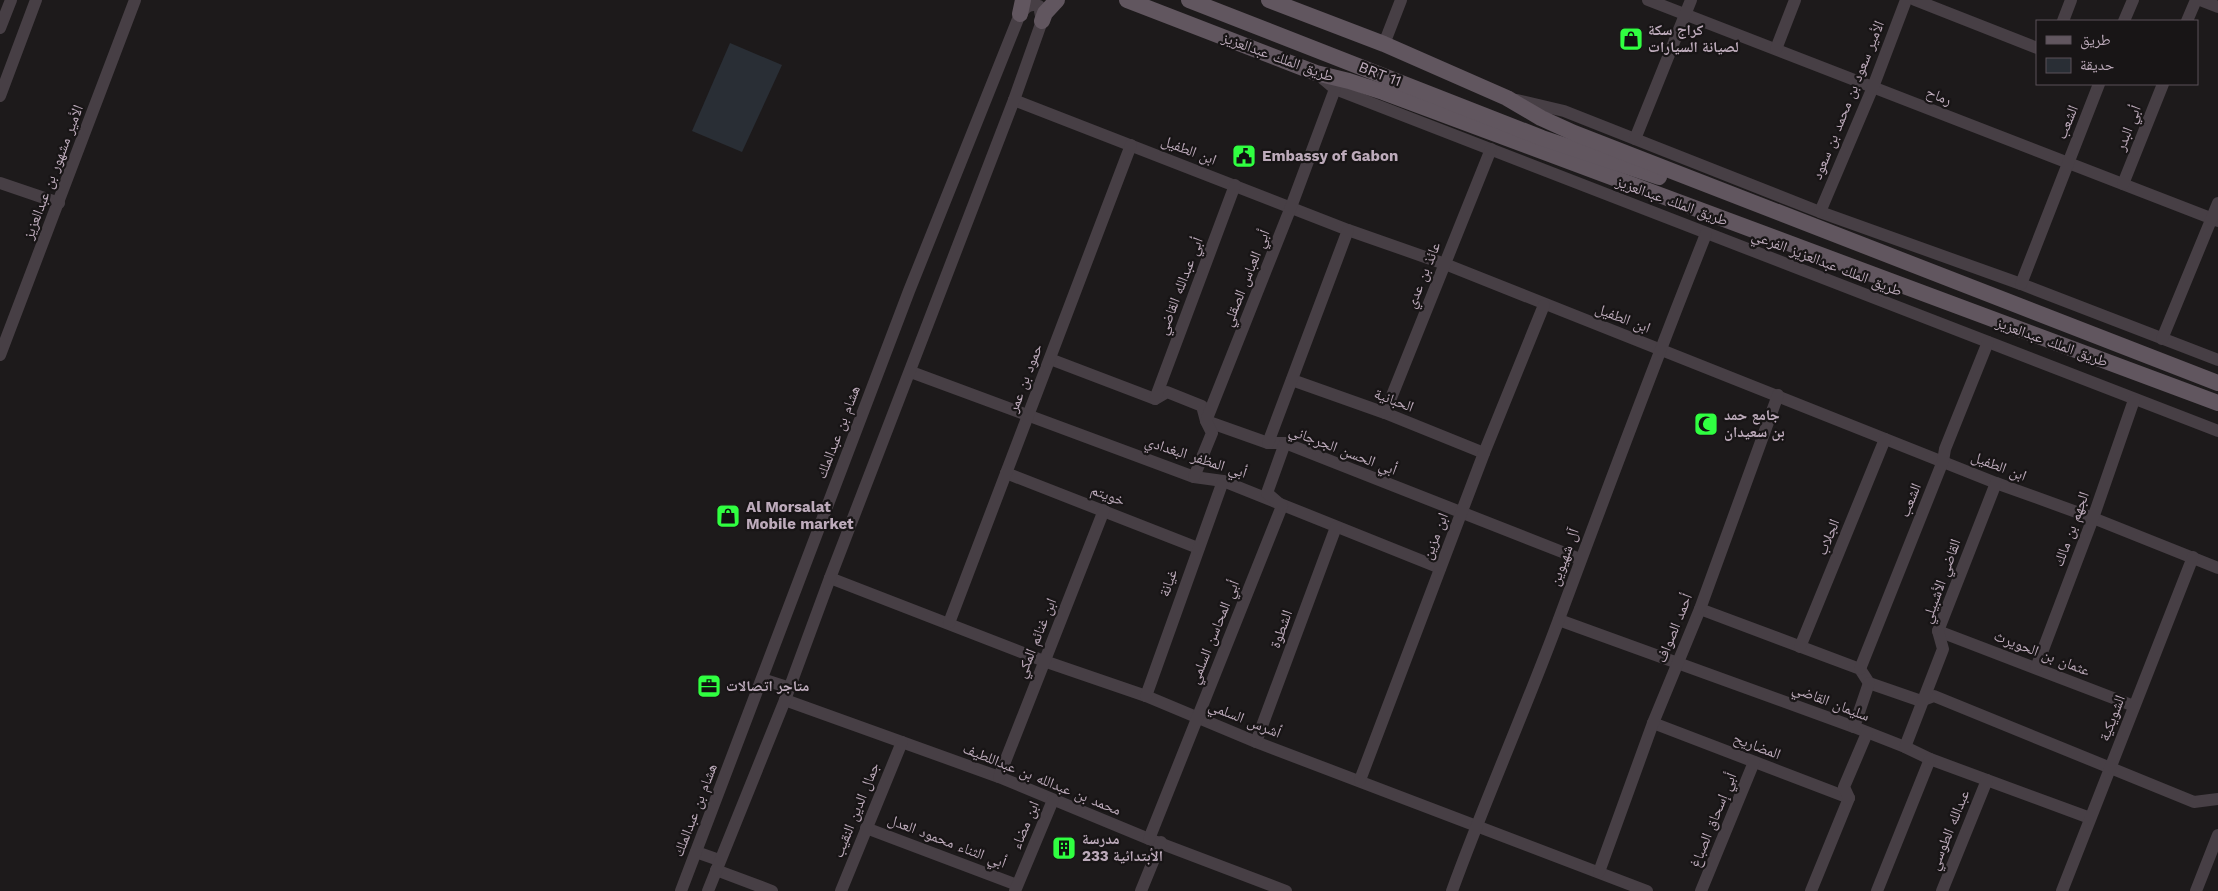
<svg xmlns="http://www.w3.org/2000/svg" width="2218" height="891" font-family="'Work Sans','Noto Naskh Arabic',sans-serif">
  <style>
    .green { fill: #292e35 }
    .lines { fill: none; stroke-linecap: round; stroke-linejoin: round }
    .minor { stroke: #473f45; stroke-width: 12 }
    .major { stroke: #61565f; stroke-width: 16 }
    .labels { text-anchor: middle; stroke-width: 4.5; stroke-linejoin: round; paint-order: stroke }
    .poi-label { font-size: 15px; font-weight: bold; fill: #bdabbb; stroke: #181516; text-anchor: start }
    .street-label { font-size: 15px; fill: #bdabbb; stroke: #181516 }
  </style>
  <rect width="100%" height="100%" fill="#1d1a1b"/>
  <path class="green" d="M730 43 782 65 742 152 692 131Z"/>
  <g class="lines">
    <g class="minor">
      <path d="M1648 0 2218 221"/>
      <path d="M1915 0 2037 48"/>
      <path d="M2200 0 2218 7"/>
      <path d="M2063 21 2071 0"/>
      <path d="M2124 21 2133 0"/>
      <path d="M2187 21 2196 0"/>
      <path d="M0 28 11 0"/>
      <path d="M1384 44 1401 0"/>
      <path d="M1776 49 1795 0"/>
      <path d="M1316 73 1335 89 2218 431"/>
      <path d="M0 96 36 0"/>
      <path d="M1014 100 1348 230 1445 264 1996 483 2093 518 2218 568"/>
      <path d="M1517 100 1564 111 1820 212 2021 284 2218 360"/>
      <path d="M1635 139 1691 0"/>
      <path d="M0 183 59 203"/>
      <path d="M2123 184 2163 84"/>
      <path d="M1820 212 1873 87 1906 0"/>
      <path d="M2021 284 2099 84"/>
      <path d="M2162 339 2218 203"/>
      <path d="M0 355 135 0"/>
      <path d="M1050 359 1155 399 1167 392 1202 406 1206 421 1268 443H1285L1580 559"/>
      <path d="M911 372 1194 477 1223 481 1440 568"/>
      <path d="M1292 380 1385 413 1484 453"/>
      <path d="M1155 399 1235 185"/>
      <path d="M1385 413 1491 149"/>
      <path d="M1268 443 1348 230"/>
      <path d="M1006 473 1198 548"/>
      <path d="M1194 477 1212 433 1206 421 1291 207 1335 89"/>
      <path d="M830 578 1044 661 1146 696 1256 742 1647 891"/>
      <path d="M1700 609 1860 669 1869 683 1921 701 1934 696 2194 802 2218 799"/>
      <path d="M1559 620 1854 727 1905 747 1930 759 2090 818"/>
      <path d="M949 623 1131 145"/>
      <path d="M1938 631 2134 706"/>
      <path d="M1800 647 1885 439"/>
      <path d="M2036 668 2093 518 2134 400"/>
      <path d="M1860 669 1943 461 1945 449 1988 342"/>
      <path d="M762 679 790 688"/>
      <path d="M1146 696 1223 481"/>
      <path d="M785 700 999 777 1149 839 1286 891"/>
      <path d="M1653 723 1849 798"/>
      <path d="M1854 727 1869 683"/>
      <path d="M1256 742 1336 527"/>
      <path d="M1905 747 1943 649 1938 631 1996 483"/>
      <path d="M999 777 1104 510"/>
      <path d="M1360 780 1484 453 1544 305"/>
      <path d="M866 828 1017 885"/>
      <path d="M1149 839 1282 506 1267 493 1285 443"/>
      <path d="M696 852 719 860"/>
      <path d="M716 870 772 891"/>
      <path d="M1599 872 1653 723 1700 609 1778 395"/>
      <path d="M681 891 909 291 1020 14C1026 7 1030 3 1039 6L1042 21 1014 100 830 578 785 700 708 891"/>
      <path d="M841 891 902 742"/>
      <path d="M1015 891 1053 800"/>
      <path d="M1141 891 1161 842"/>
      <path d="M1452 891C1485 800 1525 711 1559 619 1607 490 1655 362 1706 234"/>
      <path d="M1701 891 1754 762"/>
      <path d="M1811 891 1849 798 1844 787 1867 733"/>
      <path d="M1877 891 1930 759"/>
      <path d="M1942 891 1987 780"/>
      <path d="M2062 891 2193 557"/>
      <path d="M2196 891 2218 835"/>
    </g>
    <g class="major">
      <path d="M1127 0 1316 73 1349 81 1383 92 2218 403"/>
      <path d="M1189 0 1542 138 1659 177"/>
      <path d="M1269 0 1384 44 1507 98 1541 118 1574 133 2218 383"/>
      <path d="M1020 14 1023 0"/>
      <path d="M1042 21 1045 13 1057 0"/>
    </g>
  </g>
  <defs>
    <g id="shop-square" transform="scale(1.25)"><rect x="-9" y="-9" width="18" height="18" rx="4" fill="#30ff41" stroke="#181516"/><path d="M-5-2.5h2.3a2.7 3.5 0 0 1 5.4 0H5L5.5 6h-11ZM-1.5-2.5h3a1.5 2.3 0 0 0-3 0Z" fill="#111"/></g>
    <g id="civic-square" transform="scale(1.25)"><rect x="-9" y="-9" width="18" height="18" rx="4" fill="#30ff41" stroke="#181516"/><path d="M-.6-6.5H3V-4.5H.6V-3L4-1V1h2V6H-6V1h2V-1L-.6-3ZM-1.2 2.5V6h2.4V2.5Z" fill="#111"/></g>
    <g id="mosque-square" transform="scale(1.25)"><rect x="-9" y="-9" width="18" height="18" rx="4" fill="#30ff41" stroke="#181516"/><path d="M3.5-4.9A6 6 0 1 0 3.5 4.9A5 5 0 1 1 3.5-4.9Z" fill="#111"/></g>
    <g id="office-square" transform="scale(1.25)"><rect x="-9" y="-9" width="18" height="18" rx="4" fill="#30ff41" stroke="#181516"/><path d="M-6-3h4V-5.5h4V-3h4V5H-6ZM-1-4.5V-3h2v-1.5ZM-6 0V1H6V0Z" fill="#111"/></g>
    <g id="building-square" transform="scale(1.25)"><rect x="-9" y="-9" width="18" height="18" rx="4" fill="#30ff41" stroke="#181516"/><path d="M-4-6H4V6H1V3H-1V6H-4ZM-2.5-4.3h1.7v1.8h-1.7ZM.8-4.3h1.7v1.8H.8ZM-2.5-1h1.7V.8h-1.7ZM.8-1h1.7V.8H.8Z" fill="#111"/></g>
  </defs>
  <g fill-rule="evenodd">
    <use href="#shop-square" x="1631" y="39"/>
    <use href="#civic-square" x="1244" y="156"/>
    <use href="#mosque-square" x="1706" y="424"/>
    <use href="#shop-square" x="728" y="516"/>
    <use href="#office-square" x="709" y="686"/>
    <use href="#building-square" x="1064" y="848"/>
  </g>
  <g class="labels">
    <g class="poi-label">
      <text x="1648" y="35">كراج سكة<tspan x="1648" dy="17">لصيانة السيارات</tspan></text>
      <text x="1262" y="161">Embassy of Gabon</text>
      <text x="1724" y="420">جامع حمد<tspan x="1724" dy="17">بن سعيدان</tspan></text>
      <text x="746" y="512">Al Morsalat<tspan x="746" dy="17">Mobile market</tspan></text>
      <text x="726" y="691">متاجر اتصالات</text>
      <text x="1082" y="844">مدرسة<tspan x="1082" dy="17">الأبتدائية 233</tspan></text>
    </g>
    <g class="street-label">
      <text transform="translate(1278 57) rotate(20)" y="5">طريق الملك عبدالعزيز</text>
      <text transform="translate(1380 74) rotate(21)" y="5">BRT 11</text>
      <text transform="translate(1939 96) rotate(22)" y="5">رماح</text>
      <text transform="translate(1848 100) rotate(-68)" y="5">الأمير سعود بن محمد بن سعود</text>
      <text transform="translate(2067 122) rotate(-68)" y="5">الشعب</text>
      <text transform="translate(2128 128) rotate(-69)" y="5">أبي البدر</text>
      <text transform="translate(1189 150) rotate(21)" y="5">ابن الطفيل</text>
      <text transform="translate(53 172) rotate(-69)" y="5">الأمير مشهور بن عبدالعزيز</text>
      <text transform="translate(1672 201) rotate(20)" y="5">طريق الملك عبدالعزيز</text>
      <text transform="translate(1827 263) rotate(21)" y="5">طريق الملك عبدالعزيز الفرعي</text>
      <text transform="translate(1423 275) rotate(-68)" y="5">عائذ بن عدي</text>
      <text transform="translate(1246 278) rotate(-68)" y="5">أبي العباس الصقلي</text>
      <text transform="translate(1180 286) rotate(-69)" y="5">أبي عبدالله القاضي</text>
      <text transform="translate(1623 318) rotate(21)" y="5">ابن الطفيل</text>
      <text transform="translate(2052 342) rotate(20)" y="5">طريق الملك عبدالعزيز</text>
      <text transform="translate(1025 378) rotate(-69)" y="5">حمود بن عمر</text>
      <text transform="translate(1394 400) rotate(21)" y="5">الحبانية</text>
      <text transform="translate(838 432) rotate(-69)" y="5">هشام بن عبدالملك</text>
      <text transform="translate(1343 450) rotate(21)" y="5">أبي الحسن الجرجاني</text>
      <text transform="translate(1196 457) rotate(18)" y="5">أبي المظفر البغدادي</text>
      <text transform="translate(1999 466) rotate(21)" y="5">ابن الطفيل</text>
      <text transform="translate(1108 495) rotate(21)" y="5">خويتم</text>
      <text transform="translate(1910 500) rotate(-68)" y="5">الشعب</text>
      <text transform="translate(2071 529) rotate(-70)" y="5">الجهم بن مالك</text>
      <text transform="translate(1435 536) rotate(-69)" y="5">ابن مزين</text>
      <text transform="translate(1828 537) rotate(-68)" y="5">الجلاب</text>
      <text transform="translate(1564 557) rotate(-70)" y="5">آل شهيوين</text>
      <text transform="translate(1941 581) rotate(-70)" y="5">القاضي الأشبيلي</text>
      <text transform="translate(1168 583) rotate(-71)" y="5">غيانة</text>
      <text transform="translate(1674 628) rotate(-68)" y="5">أحمد الصواف</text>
      <text transform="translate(1281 629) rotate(-70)" y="5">الشطوة</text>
      <text transform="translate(1214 632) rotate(-68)" y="5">أبي المحاسن السلمي</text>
      <text transform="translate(1036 638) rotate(-68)" y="5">ابن غنائم المكي</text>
      <text transform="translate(2042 653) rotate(21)" y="5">عثمان بن الحويرث</text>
      <text transform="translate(1831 702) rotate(21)" y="5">سليمان القاضي</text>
      <text transform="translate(2112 718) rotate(-69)" y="5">الشويكية</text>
      <text transform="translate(1245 719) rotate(22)" y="5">أشرس السلمي</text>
      <text transform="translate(1757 746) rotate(21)" y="5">المضاريح</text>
      <text transform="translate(1042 779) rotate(22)" y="5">محمد بن عبدالله بن عبداللطيف</text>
      <text transform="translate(695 810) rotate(-69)" y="5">هشام بن عبدالملك</text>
      <text transform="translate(856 810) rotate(-68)" y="5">جمال الدين النقيب</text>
      <text transform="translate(1713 820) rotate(-68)" y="5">أبي إسحاق الصباغ</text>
      <text transform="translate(1025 825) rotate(-67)" y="5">ابن مضاء</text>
      <text transform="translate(1949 830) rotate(-68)" y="5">عبدالله الطوسي</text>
      <text transform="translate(947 841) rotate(21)" y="5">أبي الثناء محمود العدل</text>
    </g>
  </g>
  <rect x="2036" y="20" width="162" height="65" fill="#181516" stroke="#5a5158"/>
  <rect x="2046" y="36" width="25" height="8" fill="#61565f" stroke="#5a5158"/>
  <text x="2080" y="45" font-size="15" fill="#bdabbb">طريق</text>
  <rect x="2046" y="58" width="25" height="15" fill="#292e35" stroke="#5a5158"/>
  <text x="2080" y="70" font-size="15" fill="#bdabbb">حديقة</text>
</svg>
